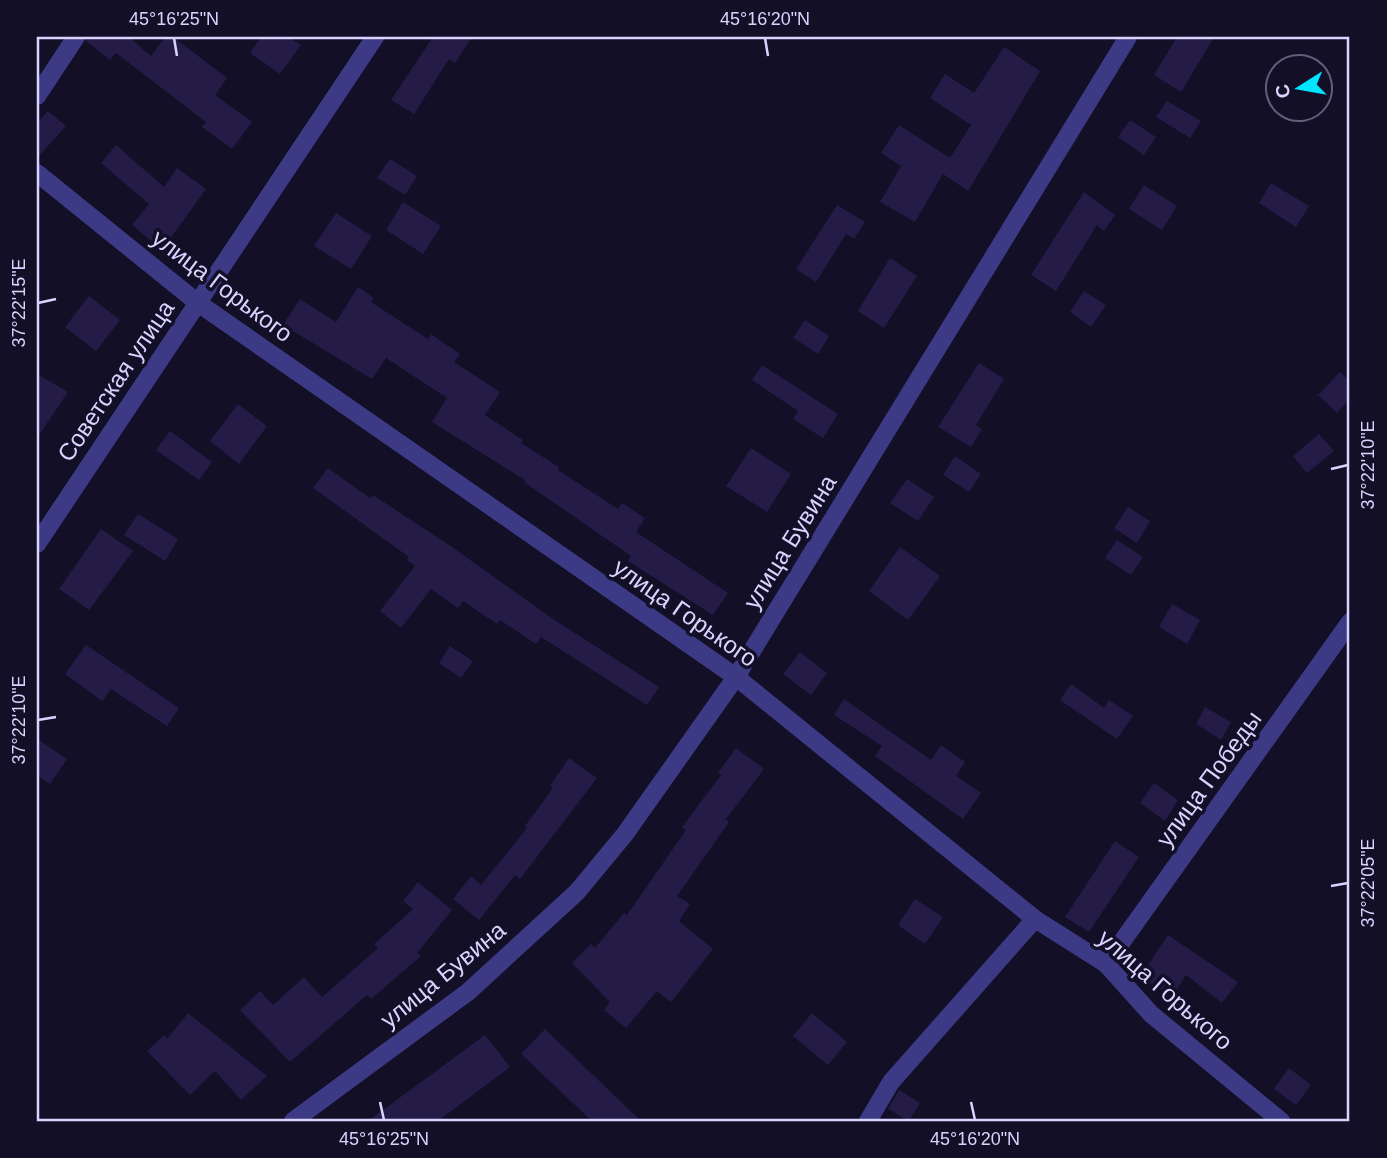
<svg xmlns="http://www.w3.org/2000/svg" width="1387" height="1158" font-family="Helvetica,sans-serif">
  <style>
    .building { fill: #241b47 }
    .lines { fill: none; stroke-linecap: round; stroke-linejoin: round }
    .minor { stroke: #3d3a85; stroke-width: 18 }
    .ticks { fill: none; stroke: #d9d4ff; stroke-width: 2.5 }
    .labels { text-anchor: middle; stroke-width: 7; stroke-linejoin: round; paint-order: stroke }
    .street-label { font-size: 24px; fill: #d9d4ff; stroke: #130f26 }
    .neatline { fill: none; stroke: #d9d4ff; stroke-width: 2.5 }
    .ticks-label { font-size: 18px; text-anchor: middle; fill: #d9d4ff }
  </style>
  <rect width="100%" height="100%" fill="#130f26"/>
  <g class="building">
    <path d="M87 37H129L151 56 165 37H173L227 78 215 95 252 122 232 149 202 127 206 122 116 53 110 60 86 41Z"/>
    <path d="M261 37H288L301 45 280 74 250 53Z"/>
    <path d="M433 37H472L455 63 449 59 414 114 391 100Z"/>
    <path d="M1177 37H1214L1181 92 1154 75Z"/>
    <path d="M1004 47 1040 71 968 191 943 174 915 222 880 202 901 166 881 153 899 125 950 158 971 125 930 98 945 74 974 93Z"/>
    <path d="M1167 101 1201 121 1190 138 1156 117Z"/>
    <path d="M48 111 66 126 37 158V123Z"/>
    <path d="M1130 120 1156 137 1144 155 1118 137Z"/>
    <path d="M116 145 164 187 177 168 206 189 162 250 132 225 149 204 101 163Z"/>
    <path d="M390 159 417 176 405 195 377 178Z"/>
    <path d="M1271 183 1309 206 1296 227 1259 203Z"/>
    <path d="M1144 185 1177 206 1162 230 1129 209Z"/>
    <path d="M1084 192 1115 215 1104 231 1097 225 1056 291 1031 275Z"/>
    <path d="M403 202 441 226 423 254 386 230Z"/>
    <path d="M837 205 865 222 854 239 846 234 816 282 796 269Z"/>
    <path d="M336 213 372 236 351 269 314 246Z"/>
    <path d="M890 258 917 276 884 328 858 311Z"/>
    <path d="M358 287 374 298 371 302 428 339 431 334 460 354 454 362 500 392 485 415 523 440 521 443 559 467 558 470 618 509 622 503 645 518 636 532 728 593 713 615 628 561 631 556 524 482 525 480 432 422 447 398 386 358 372 379 283 325 300 299 336 322Z"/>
    <path d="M1084 291 1106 305 1091 327 1070 312Z"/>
    <path d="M89 296 120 320 96 351 65 327Z"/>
    <path d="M805 320 829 336 818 354 793 338Z"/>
    <path d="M979 363 1004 379 976 425 982 429 971 447 938 427Z"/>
    <path d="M762 365 838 414 823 438 793 419 798 411 752 380Z"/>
    <path d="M1340 372 1350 381V398L1337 413 1318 395Z"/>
    <path d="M37 374 68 392 37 438Z"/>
    <path d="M238 404 267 426 239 464 210 441Z"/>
    <path d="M170 431 212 462 199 480 156 450Z"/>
    <path d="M1319 434 1334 451 1307 473 1293 456Z"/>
    <path d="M751 448 791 474 767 512 726 486Z"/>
    <path d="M955 456 981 474 969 492 943 475Z"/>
    <path d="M328 468 370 498 373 495 449 545 553 619 659 687 647 705 541 637 536 644 500 620 497 624 463 601 458 608 431 589 401 628 380 611 415 566 407 560 409 557 313 488Z"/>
    <path d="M907 479 934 497 918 521 890 503Z"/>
    <path d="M1128 507 1150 521 1137 543 1114 528Z"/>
    <path d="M138 514 178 539 165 561 124 535Z"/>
    <path d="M101 529 133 551 89 610 59 589Z"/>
    <path d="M1117 540 1143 557 1131 575 1105 558Z"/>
    <path d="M900 547 940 576 908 620 869 591Z"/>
    <path d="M1172 604 1200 620 1187 644 1159 627Z"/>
    <path d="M86 645 179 708 167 726 111 689 102 701 65 674Z"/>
    <path d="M450 646 473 661 461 678 439 663Z"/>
    <path d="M800 652 827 673 811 695 783 674Z"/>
    <path d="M1071 684 1104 708 1109 700 1133 716 1117 739 1060 700Z"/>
    <path d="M844 699 931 760 941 745 965 762 956 776 981 793 963 819 875 756 882 746 834 715Z"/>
    <path d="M1205 707 1231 722 1221 740 1196 724Z"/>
    <path d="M37 739 67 759 50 784 37 775Z"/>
    <path d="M736 748 764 769 726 819 729 822 677 896 690 904 679 921 713 949 671 1002 657 991 626 1028 604 1010 610 1002 572 963 591 944 595 948 624 913 627 915 686 830 682 827 721 775 718 773Z"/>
    <path d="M569 758 597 778 520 879 515 875 479 920 453 899 471 876 481 885 527 828 525 826 553 788 550 786Z"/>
    <path d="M1154 783 1178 800 1165 821 1140 803Z"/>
    <path d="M1115 841 1139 857 1089 932 1065 917Z"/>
    <path d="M418 882 452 910 417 953 421 956 371 999 367 995 290 1062 240 1010 260 991 273 1005 304 977 322 997 378 948 374 944 413 909 403 901Z"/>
    <path d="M915 899 943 917 925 944 898 925Z"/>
    <path d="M1168 935 1238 982 1222 1003 1186 975 1172 997 1140 977Z"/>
    <path d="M188 1013 267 1076 241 1100 215 1071 190 1095 147 1051 164 1035 167 1039Z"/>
    <path d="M812 1013 847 1042 828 1065 793 1036Z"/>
    <path d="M545 1029 641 1121H592L521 1054Z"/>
    <path d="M485 1035 510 1067 438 1121H368Z"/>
    <path d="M1289 1068 1311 1085 1296 1105 1274 1089Z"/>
    <path d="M899 1090 920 1103 909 1121 888 1109Z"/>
  </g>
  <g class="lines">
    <g class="minor">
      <path d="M37 96 76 37"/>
      <path d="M37 173 198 303 736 677 1035 919 1106 964 1151 1014 1281 1121"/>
      <path d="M37 544 375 37"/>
      <path d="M1106 964 1350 622"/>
      <path d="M293 1121 468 992 577 892 625 834 736 677 1128 37"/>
      <path d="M868 1121 891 1082 1035 919"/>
    </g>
  </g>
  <path class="ticks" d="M174 38 177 56M765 38 768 56M38 303 56 299M1331 469 1348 465M38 720 56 717M1331 886 1348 883M380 1102 384 1120M971 1102 975 1120"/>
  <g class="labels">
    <g class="street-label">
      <text transform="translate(222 286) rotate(37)" y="8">улица Горького</text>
      <text transform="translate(116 381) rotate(-56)" y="8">Советская улица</text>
      <text transform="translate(790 542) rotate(-58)" y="8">улица Бувина</text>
      <text transform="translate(685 613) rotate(35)" y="8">улица Горького</text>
      <text transform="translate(1209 779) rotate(-54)" y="8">улица Победы</text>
      <text transform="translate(443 975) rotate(-39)" y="8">улица Бувина</text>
      <text transform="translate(1165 990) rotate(41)" y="8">улица Горького</text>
    </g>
  </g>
  <rect width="1387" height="1158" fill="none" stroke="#130f26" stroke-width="77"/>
  <g transform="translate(1299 88) rotate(259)"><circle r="33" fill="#130f26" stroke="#625e7d" stroke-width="2"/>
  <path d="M0-5L12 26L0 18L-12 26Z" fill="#00e5ff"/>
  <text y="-10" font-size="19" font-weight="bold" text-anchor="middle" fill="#d9d4ff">С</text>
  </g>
  <rect x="38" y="38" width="1310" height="1082" class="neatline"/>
  <g class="ticks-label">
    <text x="174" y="25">45°16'25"N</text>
    <text x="765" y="25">45°16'20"N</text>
    <text transform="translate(19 303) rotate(-90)" y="6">37°22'15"E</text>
    <text transform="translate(1368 465) rotate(-90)" y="6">37°22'10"E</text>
    <text transform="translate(19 720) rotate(-90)" y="6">37°22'10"E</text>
    <text transform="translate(1368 883) rotate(-90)" y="6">37°22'05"E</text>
    <text x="384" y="1145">45°16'25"N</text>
    <text x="975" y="1145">45°16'20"N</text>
  </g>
</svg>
